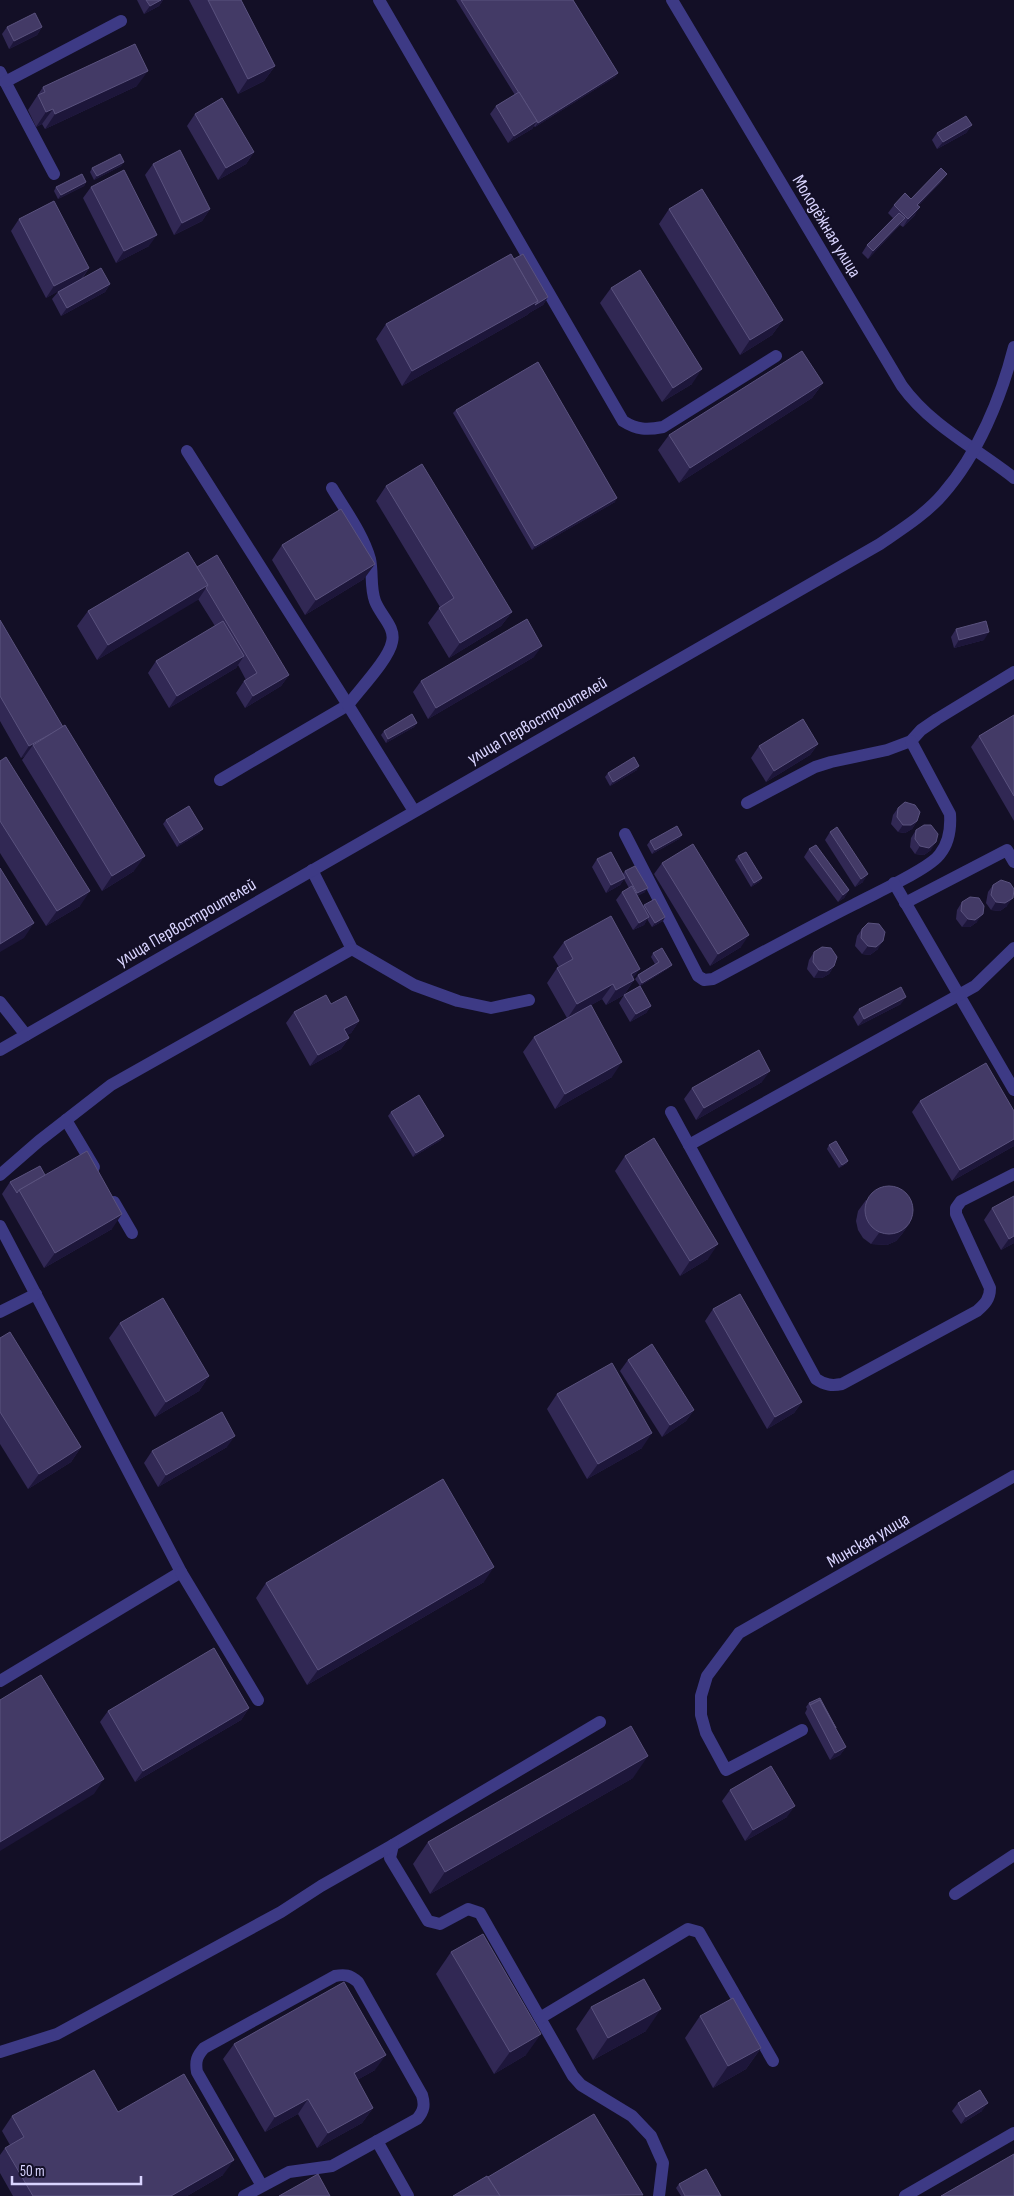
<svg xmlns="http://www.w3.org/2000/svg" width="1014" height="2196" font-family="'Sofia Sans Condensed',sans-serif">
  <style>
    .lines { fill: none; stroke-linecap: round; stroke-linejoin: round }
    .minor { stroke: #3d3a85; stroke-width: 12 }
    .wall { fill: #312854 }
    .shaded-wall { fill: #1d163a }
    .building { fill: #433a66; stroke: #5a527e }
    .labels { text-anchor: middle; stroke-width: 4; stroke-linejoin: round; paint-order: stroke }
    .street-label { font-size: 18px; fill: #d9d4ff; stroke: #130f26 }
  </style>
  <rect width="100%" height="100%" fill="#130f26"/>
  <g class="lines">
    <g class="minor">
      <path d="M379 0 623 421C637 430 647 430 663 427L776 356"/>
      <path d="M672 0 902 386C931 426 976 448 1014 478"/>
      <path d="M0 72 54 174"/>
      <path d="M5 82 121 21"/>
      <path d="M187 451 348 705 220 780"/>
      <path d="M332 488C345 510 363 534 370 559 373 573 370 587 375 601 380 615 396 627 392 642 389 659 359 690 348 705L414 811"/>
      <path d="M747 803 815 767 831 762 887 750 911 741 921 730 937 719 1014 672"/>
      <path d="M625 834 698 976 704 980 713 979C760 954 807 928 855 904 873 894 930 869 940 854 949 843 951 829 950 814L911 741"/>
      <path d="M312 870 352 949 414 985 458 1001 491 1008 529 1000"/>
      <path d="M894 883 1014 1090"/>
      <path d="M905 903 1007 850 1014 862"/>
      <path d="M0 1002 26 1035"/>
      <path d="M0 1050 880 544C902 529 926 514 943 494 978 454 1001 398 1014 347"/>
      <path d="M671 1112 816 1379C825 1385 832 1386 842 1384L977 1311C985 1304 990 1299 990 1288L956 1214V1208L961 1201 1014 1174"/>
      <path d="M66 1120 94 1167"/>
      <path d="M689 1145 975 986 1014 948"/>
      <path d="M0 1175 39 1141 111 1085 352 949"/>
      <path d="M114 1202 132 1233"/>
      <path d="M0 1226 181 1572 0 1681"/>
      <path d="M0 1312 36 1294"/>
      <path d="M181 1572 258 1700"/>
      <path d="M600 1722 393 1845 390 1858 428 1921 440 1924 468 1909 480 1913 573 2076 581 2085 632 2116 651 2136 663 2163 659 2196"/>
      <path d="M802 1730 726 1770 706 1733 701 1715V1696L707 1676 739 1633 1014 1476"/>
      <path d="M955 1894 1014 1855"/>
      <path d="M540 2018 688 1929 699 1932 773 2061"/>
      <path d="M0 2052 57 2034 281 1912 321 1886 393 1845"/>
      <path d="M377 2141 408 2196"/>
      <path d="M244 2196 289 2172 332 2166 417 2119C424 2111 425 2105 422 2095L358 1982C350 1975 345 1974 335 1976L204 2048C197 2056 195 2061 197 2072L262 2186"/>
      <path d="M905 2196 1014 2133"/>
    </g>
  </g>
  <g class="wall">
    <path d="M137 0H163L159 6 144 14Z"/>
    <path d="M189 0H241L275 66 264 81 238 94Z"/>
    <path d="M456 0H573L618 73 615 77 535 127 534 126 532 129 508 143 490 114 496 106 515 95Z"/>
    <path d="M7 27H42L37 35 9 49 2 34Z"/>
    <path d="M137 86 45 129 42 124 36 127 28 110 43 87Z"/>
    <path d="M195 114 254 152 246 164 218 180 187 126Z"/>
    <path d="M972 125 966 133 937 149 932 140 937 133Z"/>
    <path d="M124 162 121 166 94 180 90 172 92 168Z"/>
    <path d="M153 164 210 209 202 221 174 235 145 175Z"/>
    <path d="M947 174 941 182 918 206 915 215 903 227 900 225 868 259 862 253 867 245 893 218 888 213 894 205 911 199Z"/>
    <path d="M86 182 84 186 58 199 54 191 56 187Z"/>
    <path d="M91 187 149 246 116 263 83 198Z"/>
    <path d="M669 209 783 320 772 335 740 355 659 224Z"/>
    <path d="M19 219 89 268 82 279 110 284 105 292 61 316 52 299 58 292 62 289 46 298 11 231Z"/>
    <path d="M514 259 548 297 543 305 529 313 527 315 402 386 376 339 386 324Z"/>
    <path d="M611 288 692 384 662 402 600 303Z"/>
    <path d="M823 383 812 398 679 483 658 450 669 435Z"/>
    <path d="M456 410 615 502 532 550 453 413Z"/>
    <path d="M386 486 512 612 501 626 449 658 428 623 440 607 376 501Z"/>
    <path d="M282 545 364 579 305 615 272 560Z"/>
    <path d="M197 567 289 675 281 686 245 708 236 693 244 681 246 680 238 665 236 668 169 708 148 673 156 661 215 626 198 599 97 660 77 626 88 611Z"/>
    <path d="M0 620 134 871 102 891 22 760 25 756 21 758 0 721Z"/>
    <path d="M956 629 984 640 954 648 951 637Z"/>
    <path d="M534 657 428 719 413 692 421 681Z"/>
    <path d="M1014 715V821L971 747 979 736Z"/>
    <path d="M417 723 414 727 386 743 381 735 384 731Z"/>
    <path d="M818 744 810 755 766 782 751 758 759 746Z"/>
    <path d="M0 761 80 906 46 926 0 853Z"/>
    <path d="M637 770 610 786 605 777 608 773Z"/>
    <path d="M898 808 917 821 912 829 905 833 898 832 891 824 893 815Z"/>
    <path d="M166 820 200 833 177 847 163 824Z"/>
    <path d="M916 830 931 850 924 855 915 854 910 847 911 838Z"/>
    <path d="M830 832 863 882 855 887 825 840Z"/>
    <path d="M682 835 679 839 652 854 647 845 650 841Z"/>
    <path d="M809 849 849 890 844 898 838 902 804 857Z"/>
    <path d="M738 856 762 878 759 882 751 887 735 860Z"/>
    <path d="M597 859 623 874 625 871 645 892 637 896 643 906 644 905 665 917 663 921 652 927 647 919 644 925 633 930 616 900 622 892 629 888 624 879 620 885 606 893 592 867Z"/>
    <path d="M662 863 741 947 710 966 654 874Z"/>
    <path d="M993 885 1007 906 1000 911 991 910 986 903 988 892Z"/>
    <path d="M962 902 977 922 970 927H962L956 919 957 910Z"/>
    <path d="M862 929 878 949 870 955 862 954 855 946 857 936Z"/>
    <path d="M564 942 633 978 634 980 624 995 606 1005 602 999 591 1005 612 1077 555 1109 523 1052 534 1037 567 1018 547 983 557 968 559 967 553 957Z"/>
    <path d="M814 952 834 966 829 974 822 978H814L807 969 809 960Z"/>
    <path d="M653 953 669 968 640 986 651 1006 646 1013 630 1022 619 1003 624 995 640 986 635 979 638 975 655 964 651 957Z"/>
    <path d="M331 1004 359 1021 351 1033 347 1035 349 1038 341 1049 310 1066 286 1023 294 1012Z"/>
    <path d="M901 1004 858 1026 853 1017 859 1009Z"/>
    <path d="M762 1082 696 1120 684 1099 692 1088Z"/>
    <path d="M920 1101 1014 1111V1146L952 1181 912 1112Z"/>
    <path d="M391 1112 441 1140 413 1157 388 1116Z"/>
    <path d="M829 1145 848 1161 846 1164 839 1168 827 1149Z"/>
    <path d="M625 1156 708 1259 680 1276 615 1171Z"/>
    <path d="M45 1175 112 1229 44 1268 2 1194 10 1182Z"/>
    <path d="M866 1200 910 1223 902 1234 896 1241 887 1245 871 1244 863 1238 858 1230 856 1221 858 1211Z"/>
    <path d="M992 1208 1014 1243 1001 1250 984 1220Z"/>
    <path d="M713 1309 802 1402 794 1413 767 1429 705 1321Z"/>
    <path d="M120 1323 209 1376 199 1391 155 1417 109 1338Z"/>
    <path d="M0 1338 81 1447 71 1462 28 1489 0 1444Z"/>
    <path d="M628 1360 694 1410 686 1421 662 1437 620 1371Z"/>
    <path d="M557 1394 642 1448 587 1479 547 1409Z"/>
    <path d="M227 1447 158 1487 144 1463 152 1451Z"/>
    <path d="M484 1582 307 1685 256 1598 266 1583Z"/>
    <path d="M809 1703 846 1747 840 1755 830 1760 805 1713 807 1709 806 1707Z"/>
    <path d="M249 1708 241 1720 135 1782 100 1722 108 1711Z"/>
    <path d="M633 1778 430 1894 413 1864 428 1842Z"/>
    <path d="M730 1790 787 1817 745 1841 722 1801Z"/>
    <path d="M451 1952 526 2055 494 2074 436 1974Z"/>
    <path d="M591 2007 646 2031 593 2060 576 2029Z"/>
    <path d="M700 2016 761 2048 746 2069 713 2088 685 2038Z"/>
    <path d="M234 2044 375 2070 357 2080 373 2108 362 2123 317 2148 298 2114 265 2132 223 2059Z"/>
    <path d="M958 2103 982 2111 961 2124 952 2111Z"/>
    <path d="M118 2112 223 2175 187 2196H13L0 2173V2155L5 2148 10 2145 2 2131 12 2116Z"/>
    <path d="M679 2184 721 2196H681L676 2188Z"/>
  </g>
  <g class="shaded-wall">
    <path d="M161 0H163L159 6 144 14 150 6Z"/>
    <path d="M42 27 37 35 9 49 14 41Z"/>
    <path d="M275 66 264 81 238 94 248 79Z"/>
    <path d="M148 71 137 86 45 129 55 114Z"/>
    <path d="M618 73 615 77 535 127 538 123Z"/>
    <path d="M53 109 42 124 36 127 46 112Z"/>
    <path d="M537 121 532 129 508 143 514 136Z"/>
    <path d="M972 125 966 133 937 149 943 142Z"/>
    <path d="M254 152 246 164 218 180 226 168Z"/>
    <path d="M124 162 121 166 94 180 97 176Z"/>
    <path d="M947 174 941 182 912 212 917 205Z"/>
    <path d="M86 182 84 186 58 199 61 195Z"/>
    <path d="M920 207 915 215 903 227 908 219Z"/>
    <path d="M210 209 202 221 174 235 182 223Z"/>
    <path d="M905 218 899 226 868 259 873 251Z"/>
    <path d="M157 235 149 246 116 263 124 251Z"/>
    <path d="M89 268 81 279 46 298 54 286Z"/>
    <path d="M110 284 105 292 61 316 67 308Z"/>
    <path d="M548 297 543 305 529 313 527 315 402 386 412 371 538 301Z"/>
    <path d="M783 320 772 335 740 355 750 340Z"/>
    <path d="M702 369 692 384 662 402 673 388Z"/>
    <path d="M823 383 812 398 679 483 690 468Z"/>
    <path d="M617 498 615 502 532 550 535 546Z"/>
    <path d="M375 564 364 579 305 615 316 600Z"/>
    <path d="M208 585 198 600 97 660 108 645Z"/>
    <path d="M512 612 501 626 449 658 460 643Z"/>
    <path d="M989 632 984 640 954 648 959 640Z"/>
    <path d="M542 646 534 657 428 719 436 708Z"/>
    <path d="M244 656 236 668 169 708 177 696Z"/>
    <path d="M289 675 281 686 245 708 253 696Z"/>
    <path d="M417 723 414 727 386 743 388 739Z"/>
    <path d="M63 727 33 745 25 756 21 758 29 746Z"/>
    <path d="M818 744 810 755 766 782 774 771Z"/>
    <path d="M639 766 637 770 610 786 613 782Z"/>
    <path d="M917 821 912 829 905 833 898 832 903 825Z"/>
    <path d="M203 829 200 833 177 847 180 843Z"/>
    <path d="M682 835 679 839 652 854 655 850Z"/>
    <path d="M936 842 931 850 924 855 915 854 920 846Z"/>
    <path d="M145 856 134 871 102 891 112 876Z"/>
    <path d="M868 874 863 882 855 887 861 879Z"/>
    <path d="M625 878 620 885 606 893 611 885Z"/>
    <path d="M762 878 759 882 751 887 754 883Z"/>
    <path d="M648 888 645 892 635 897 637 893Z"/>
    <path d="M849 890 844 898 838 902 843 895Z"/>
    <path d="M90 891 80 906 46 926 57 911Z"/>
    <path d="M1013 898 1007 906 1000 911 991 910 996 902Z"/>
    <path d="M983 914 977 922 970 927H962L968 919Z"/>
    <path d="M649 917 644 925 633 930 639 923Z"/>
    <path d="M665 917 663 921 652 927 655 923Z"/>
    <path d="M34 923 24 938 0 952V944Z"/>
    <path d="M749 935 741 947 710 966 718 954Z"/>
    <path d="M883 941 878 949 870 955 862 954 868 946Z"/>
    <path d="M672 965 669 968 640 986 642 983Z"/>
    <path d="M834 966 829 974 822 978H814L819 970Z"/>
    <path d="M640 969 631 981 634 980 624 995 606 1005 616 990 631 974Z"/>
    <path d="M613 984 602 999 567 1019 577 1004Z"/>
    <path d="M906 997 901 1004 858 1026 864 1019Z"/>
    <path d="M651 1006 646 1013 630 1022 636 1014Z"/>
    <path d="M359 1021 351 1033 336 1041 344 1029Z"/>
    <path d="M349 1038 341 1049 310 1066 318 1055Z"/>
    <path d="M622 1062 612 1077 555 1109 565 1094Z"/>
    <path d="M770 1071 762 1082 696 1120 704 1108Z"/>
    <path d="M444 1136 441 1140 413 1157 416 1153Z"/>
    <path d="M1014 1139V1146L952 1181 960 1170Z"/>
    <path d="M848 1161 846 1164 839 1168 842 1165Z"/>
    <path d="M122 1214 112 1229 44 1268 55 1253Z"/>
    <path d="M910 1223 902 1234 896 1241 887 1245 871 1244 879 1233Z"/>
    <path d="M1014 1236V1243L1001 1250 1009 1239Z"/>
    <path d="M718 1244 708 1259 680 1276 690 1261Z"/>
    <path d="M209 1376 199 1391 155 1417 166 1402Z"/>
    <path d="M802 1402 794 1413 767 1429 775 1417Z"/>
    <path d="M694 1410 686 1421 662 1437 670 1425Z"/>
    <path d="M652 1433 642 1448 587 1479 598 1464Z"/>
    <path d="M235 1436 227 1447 158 1487 166 1475Z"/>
    <path d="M81 1447 71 1462 28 1489 39 1474Z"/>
    <path d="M494 1567 484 1582 307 1685 318 1670Z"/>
    <path d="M249 1708 241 1720 135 1782 143 1771Z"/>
    <path d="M846 1747 840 1755 830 1760 835 1753Z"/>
    <path d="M648 1756 633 1778 430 1894 445 1872Z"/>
    <path d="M104 1779 94 1794 0 1851V1842Z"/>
    <path d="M795 1806 787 1817 745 1841 753 1830Z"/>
    <path d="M661 2009 646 2031 593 2060 608 2038Z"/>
    <path d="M541 2034 526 2055 494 2074 510 2052Z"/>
    <path d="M761 2048 746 2069 713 2088 728 2066Z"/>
    <path d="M386 2055 375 2070 343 2088 354 2073Z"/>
    <path d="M308 2099 298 2114 265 2132 275 2117Z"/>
    <path d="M988 2103 982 2111 961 2124 966 2117Z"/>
    <path d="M373 2108 362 2123 317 2148 328 2133Z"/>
    <path d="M234 2160 223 2175 187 2196H171Z"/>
  </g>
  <g class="building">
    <path d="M146 0H161L150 6Z"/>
    <path d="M208 0H241L275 66 248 79Z"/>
    <path d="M461 0H573L618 73 538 123 537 121 519 92V93Z"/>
    <path d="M35 13 42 27 14 41 7 27Z"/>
    <path d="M135 44 148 71 55 114 53 109 46 112 38 95 45 92 43 87Z"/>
    <path d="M519 92 537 121 514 136 496 106Z"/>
    <path d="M222 98 254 152 226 168 195 114Z"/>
    <path d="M966 116 972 125 943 142 937 133Z"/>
    <path d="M180 150 210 209 182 223 153 164Z"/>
    <path d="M120 154 124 162 97 176 92 168Z"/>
    <path d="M941 168 947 174 917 205 920 207 908 219 894 205 905 193 911 199Z"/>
    <path d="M124 170 157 235 124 251 91 187Z"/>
    <path d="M82 174 86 182 61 195 56 187Z"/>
    <path d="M702 189 783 320 750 340 669 209Z"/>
    <path d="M54 201 89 268 54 286 19 219Z"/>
    <path d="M899 213 905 218 873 251 867 245Z"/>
    <path d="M511 254 538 301 412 371 386 324Z"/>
    <path d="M523 254 548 297 535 305 538 301 514 259Z"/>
    <path d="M101 268 110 284 67 308 58 292Z"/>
    <path d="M640 270 702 369 673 388 611 288Z"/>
    <path d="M802 351 823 383 690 468 669 435Z"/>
    <path d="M538 362 617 498 535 546 456 410Z"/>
    <path d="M422 464 512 612 460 643 439 608 454 598 386 486Z"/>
    <path d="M341 509 375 564 316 600 282 545Z"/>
    <path d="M188 552 208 585 108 645 88 611Z"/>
    <path d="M217 555 289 675 253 696 244 681 257 673 206 588 208 585 197 567Z"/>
    <path d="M527 619 542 646 436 708 421 681Z"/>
    <path d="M0 620 63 727 29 746 0 696Z"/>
    <path d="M223 621 244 656 177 696 156 661Z"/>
    <path d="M986 621 989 632 959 640 956 629Z"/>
    <path d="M412 714 417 723 388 739 384 731Z"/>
    <path d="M1014 715V796L979 736Z"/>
    <path d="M803 719 818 744 774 771 759 746Z"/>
    <path d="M65 725 145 856 112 876 33 745Z"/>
    <path d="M6 757 90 891 57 911 0 821V761Z"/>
    <path d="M634 757 639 766 613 782 608 773Z"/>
    <path d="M905 802 915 805 920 812 917 821 911 825H903L897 817 898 808Z"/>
    <path d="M189 806 203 829 180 843 166 820Z"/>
    <path d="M924 825H931L938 834 936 842 929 848 920 846 915 839 916 830Z"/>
    <path d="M677 826 682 835 655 850 650 841Z"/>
    <path d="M837 827 868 874 861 879 830 832Z"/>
    <path d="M693 844 749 935 718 954 662 863Z"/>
    <path d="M816 845 849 890 843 895 809 849Z"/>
    <path d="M611 852 625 878 611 885 597 859Z"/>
    <path d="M746 852 762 878 754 883 738 856Z"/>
    <path d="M635 866 648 888 637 893 625 871Z"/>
    <path d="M0 868 34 923 0 944Z"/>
    <path d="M1001 880 1010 883 1014 889 1013 898 1005 903 996 902 991 895 993 885Z"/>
    <path d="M632 886 649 917 639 923 622 892Z"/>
    <path d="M970 897 979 898 984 906 983 914 975 920 968 919 961 911 962 902Z"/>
    <path d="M655 899 665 917 655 923 644 905Z"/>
    <path d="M611 916 640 969 631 974 634 980 616 990 613 984 577 1004 557 968 573 959 564 942Z"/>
    <path d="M868 923 879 924 885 932 883 941 876 947 868 946 861 938 862 929Z"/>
    <path d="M822 947 831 948 837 957 834 966 827 971 819 970 813 962 814 952Z"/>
    <path d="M662 948 672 965 642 983 638 975 659 962 653 953Z"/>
    <path d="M640 986 651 1006 636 1014 624 995Z"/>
    <path d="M901 987 906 997 864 1019 859 1009Z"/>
    <path d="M326 995 331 1004 346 996 359 1021 344 1029 349 1038 318 1055 294 1012Z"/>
    <path d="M591 1005 622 1062 565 1094 534 1037Z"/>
    <path d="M759 1050 770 1071 704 1108 692 1088Z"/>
    <path d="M986 1063 1014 1111V1139L960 1170 920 1101Z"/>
    <path d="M419 1095 444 1136 416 1153 391 1112Z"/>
    <path d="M654 1138 718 1244 690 1261 625 1156Z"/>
    <path d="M836 1141 848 1161 842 1165 829 1145Z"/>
    <path d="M87 1151 122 1214 55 1253 19 1190Z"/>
    <path d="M40 1166 45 1175 19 1190 17 1193 10 1182Z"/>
    <circle cx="889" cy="1210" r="24"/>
    <path d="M1014 1196V1236L1009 1239 992 1208Z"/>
    <path d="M740 1294 802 1402 775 1417 713 1309Z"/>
    <path d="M163 1298 209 1376 166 1402 120 1323Z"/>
    <path d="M10 1332 81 1447 39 1474 0 1412V1338Z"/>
    <path d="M652 1344 694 1410 670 1425 628 1360Z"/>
    <path d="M612 1363 652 1433 598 1464 557 1394Z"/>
    <path d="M222 1412 235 1436 166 1475 152 1451Z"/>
    <path d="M443 1479 494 1567 318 1670 266 1583Z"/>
    <path d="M214 1648 249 1708 143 1771 108 1711Z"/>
    <path d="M41 1675 104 1779 0 1842V1700Z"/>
    <path d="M820 1698 836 1728 820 1700 810 1705 809 1703Z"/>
    <path d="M820 1700 846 1747 835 1753 810 1705Z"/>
    <path d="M631 1726 648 1756 445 1872 428 1842Z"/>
    <path d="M771 1766 795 1806 753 1830 730 1790Z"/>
    <path d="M483 1934 541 2034 510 2052 451 1952Z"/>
    <path d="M644 1979 661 2009 608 2038 591 2007Z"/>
    <path d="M344 1982 386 2055 354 2073 373 2108 328 2133 308 2099 275 2117 234 2044Z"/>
    <path d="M733 1998 761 2048 728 2066 700 2016Z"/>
    <path d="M94 2070 118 2112 184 2074 234 2160 171 2196H33L5 2148 24 2137 12 2116Z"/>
    <path d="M980 2090 988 2103 966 2117 958 2103Z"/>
    <path d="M594 2114 643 2195 500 2196 488 2177Z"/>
    <path d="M1014 2154V2196H941Z"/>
    <path d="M706 2169 721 2196H685L679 2184Z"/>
    <path d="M318 2174 330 2196H279Z"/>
    <path d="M487 2176 500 2196H453Z"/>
  </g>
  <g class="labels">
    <g class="street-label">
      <text transform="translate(827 226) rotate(59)" y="6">Молодёжная улица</text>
      <text transform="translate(537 720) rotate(-30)" y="6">улица Первостроителей</text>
      <text transform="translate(186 922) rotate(-30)" y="6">улица Первостроителей</text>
      <text transform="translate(868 1540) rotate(-30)" y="6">Минская улица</text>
    </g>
  </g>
  <path d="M12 2176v8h129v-8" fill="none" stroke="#d9d4ff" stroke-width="2.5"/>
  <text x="20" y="2176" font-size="15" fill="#d9d4ff" stroke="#130f26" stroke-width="4" paint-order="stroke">50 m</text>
</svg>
